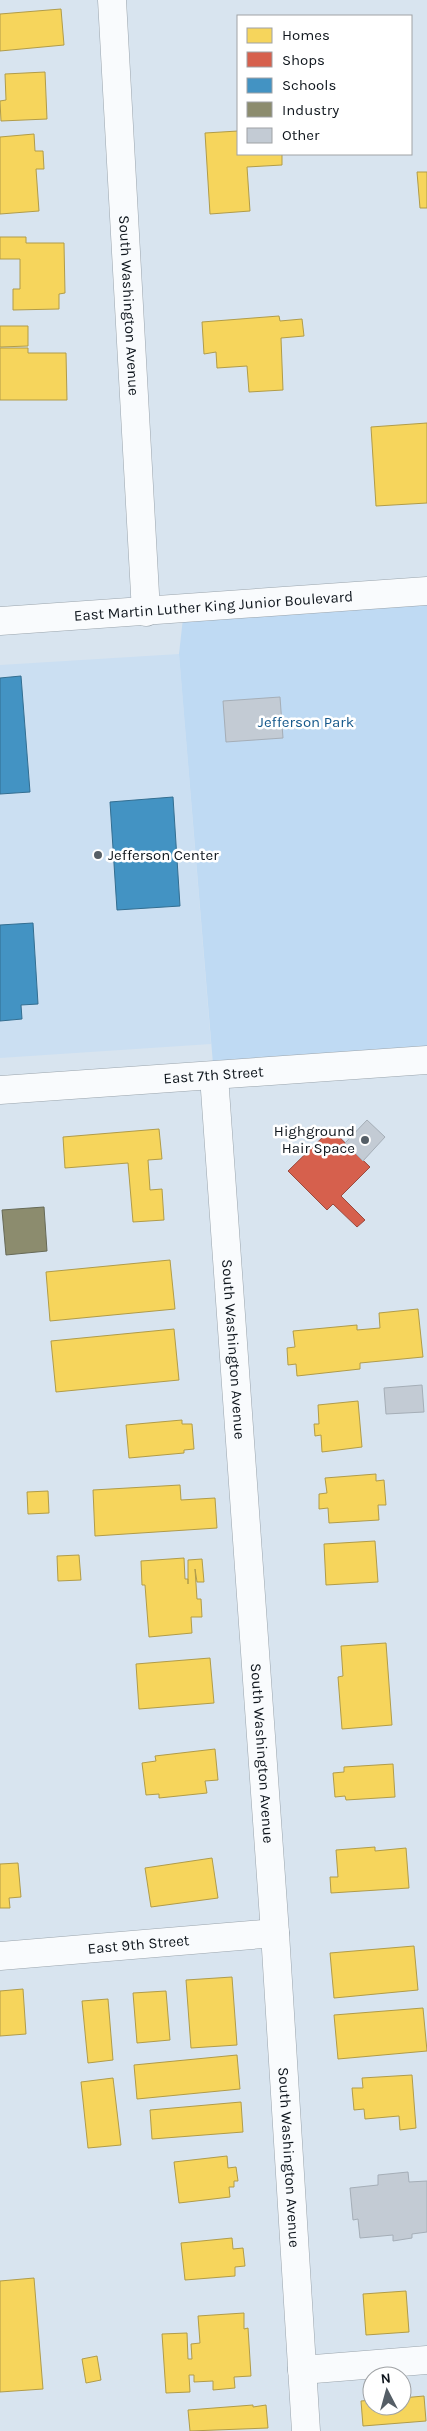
<svg xmlns="http://www.w3.org/2000/svg" width="427" height="2431" font-family="Karla,sans-serif">
  <style>
    .built { fill: #cbdff2 }
    .green { fill: #bfdaf3 }
    .homes { fill: #f6d55c; stroke: #b19c49 }
    .shops { fill: #d6604d; stroke: #9a4a3f }
    .schools { fill: #4393c3; stroke: #336e91 }
    .industry { fill: #8c8c6e; stroke: #666956 }
    .building { fill: #c3cbd4; stroke: #a5aeb7 }
    .lines { fill: none; stroke-linecap: round; stroke-linejoin: round }
    .minor-casing { stroke: #9aa4ac; stroke-width: 29 }
    .secondary-casing { stroke: #9aa4ac; stroke-width: 29 }
    .minor { stroke: #f9fbfd; stroke-width: 28 }
    .secondary { stroke: #f9fbfd; stroke-width: 28 }
    .poi-dot { fill: #555e66; stroke: #fff; stroke-width: 2 }
    .labels { text-anchor: middle; stroke-width: 5; stroke-linejoin: round; paint-order: stroke }
    .street-label { font-size: 15px; fill: #0f161d; stroke: #fff }
    .park-label { font-size: 15px; fill: #15588b; stroke: #fff }
    .poi-label { font-size: 15px; fill: #0f161d; stroke: #fff; text-anchor: start }
  </style>
  <rect width="100%" height="100%" fill="#d8e4ef"/>
  <path class="built" d="M179 654 211 1044 0 1058V665Z"/>
  <path class="green" d="M427 591V1060L214 1076 179 654 184 609Z"/>
  <g class="homes">
    <path d="M61 9 64 45 0 51V14Z"/>
    <path d="M45 72 47 119 1 121 0 101 6 100 5 74Z"/>
    <path d="M238 131V154H282V165L247 167 250 211 210 214 205 133Z"/>
    <path d="M34 134 35 151H43L44 169H36L39 211 0 214V137Z"/>
    <path d="M417 172H427V208H420Z"/>
    <path d="M0 237H26V243H64L65 293 59 294V309L13 310V289H20V259H0Z"/>
    <path d="M279 316 280 321 302 319 304 336 281 338 283 390 249 392 247 366 217 368 216 352 204 354 202 322Z"/>
    <path d="M0 326H28V346L0 347Z"/>
    <path d="M0 348H28V353H66L67 400H0Z"/>
    <path d="M427 423V503L376 506 371 427Z"/>
    <path d="M159 1129 162 1159 148 1160 150 1190 162 1189 164 1220 133 1222 128 1163 65 1168 63 1137Z"/>
    <path d="M170 1260 175 1309 50 1321 46 1272Z"/>
    <path d="M418 1309 423 1357 360 1363V1369L297 1376 296 1364 288 1365 287 1348 295 1347 293 1331 357 1325V1330L380 1328 379 1313Z"/>
    <path d="M174 1329 179 1380 56 1392 51 1341Z"/>
    <path d="M358 1401 362 1447 322 1452 321 1435 315 1436 314 1424H319L318 1405Z"/>
    <path d="M182 1420V1424H192L194 1449 184 1450V1453L129 1458 126 1425Z"/>
    <path d="M376 1474V1481L384 1480 386 1505H378L379 1520 329 1523 328 1508 319 1509V1494L327 1493 325 1478Z"/>
    <path d="M180 1485 181 1500 215 1498 217 1528 95 1536 93 1490Z"/>
    <path d="M48 1491 49 1513 28 1514 27 1492Z"/>
    <path d="M375 1541 378 1582 326 1585 324 1544Z"/>
    <path d="M79 1555 81 1580 58 1581 57 1556Z"/>
    <path d="M184 1558 185 1579H188V1584V1560L202 1559 204 1582H197L195 1569 197 1599H201L202 1617H191L192 1633 149 1637 145 1585H142L141 1561Z"/>
    <path d="M386 1643 392 1725 342 1729 338 1677 343 1676 341 1646Z"/>
    <path d="M210 1658 214 1703 139 1709 136 1664Z"/>
    <path d="M215 1749 218 1780 205 1781 207 1793 159 1798V1794L146 1795 142 1763 156 1761 155 1756Z"/>
    <path d="M393 1764 395 1797 346 1800 345 1796 335 1797 333 1773 344 1772V1767Z"/>
    <path d="M375 1847V1851L406 1848 409 1888 331 1893 330 1877H338L336 1850Z"/>
    <path d="M212 1858 218 1898 151 1907 145 1868Z"/>
    <path d="M18 1863 21 1897 9 1898 10 1908H0V1864Z"/>
    <path d="M414 1946 418 1990 334 1998 330 1953Z"/>
    <path d="M232 1977 237 2045 191 2048 186 1980Z"/>
    <path d="M23 1989 26 2034 0 2036V1991Z"/>
    <path d="M166 1991 170 2040 137 2043 133 1993Z"/>
    <path d="M108 1999 113 2060 88 2063 82 2001Z"/>
    <path d="M423 2008 427 2051 338 2059 334 2015Z"/>
    <path d="M237 2055 240 2089 137 2099 134 2065Z"/>
    <path d="M412 2075 416 2128 400 2130 399 2116 365 2119 364 2109 354 2110 352 2088H363L362 2078Z"/>
    <path d="M113 2078 121 2145 88 2148 81 2082Z"/>
    <path d="M241 2102 243 2132 152 2139 150 2110Z"/>
    <path d="M227 2156 228 2168 236 2167 238 2181H234V2187H229L230 2197 179 2203 174 2162Z"/>
    <path d="M232 2238 233 2249 243 2248 245 2266 235 2267V2276L185 2280 181 2243Z"/>
    <path d="M34 2278 43 2389 0 2392V2281Z"/>
    <path d="M406 2291 409 2332 366 2335 363 2294Z"/>
    <path d="M244 2313V2329L248 2328 251 2376 234 2377 235 2388 213 2390V2381L194 2382V2375H189L190 2392 166 2393 162 2334 187 2333 188 2359H192L191 2344 200 2343 198 2316Z"/>
    <path d="M97 2356 101 2380 86 2383 82 2359Z"/>
    <path d="M424 2396 426 2421 363 2426 361 2401 372 2400V2406H402V2398Z"/>
    <path d="M253 2405V2407L266 2405 268 2428 190 2431 188 2410Z"/>
  </g>
  <path class="shops" d="M331 1129 370 1167 341 1196 365 1220 357 1227 333 1204 327 1210 288 1171Z"/>
  <g class="schools">
    <path d="M21 676 30 792 0 794V678Z"/>
    <path d="M173 797 180 906 117 910 110 802Z"/>
    <path d="M33 923 38 1004 21 1005 22 1019 0 1021V925Z"/>
  </g>
  <path class="industry" d="M44 1207 47 1251 6 1255 2 1210Z"/>
  <g class="building">
    <path d="M280 697 283 738 226 742 223 701Z"/>
    <path d="M367 1120 385 1137 363 1161 345 1143Z"/>
    <path d="M422 1385 424 1412 386 1414 384 1388Z"/>
    <path d="M408 2172 409 2182 427 2181V2232L412 2234V2238L393 2241V2235L360 2238 358 2219 353 2220 350 2188 378 2185V2175Z"/>
  </g>
  <g class="lines">
    <g class="minor-casing">
      <g id="minor">
        <path id="s1" d="M112 0 146 612"/>
        <path id="s2" d="M214 1076 275 1933 306 2431"/>
        <path id="s3" d="M0 1090 427 1060"/>
        <path id="s4" d="M0 1956 275 1933"/>
        <path d="M302 2370 427 2360"/>
      </g>
    </g>
    <g class="secondary-casing">
      <g id="secondary">
        <path id="s5" d="M0 621 427 591"/>
      </g>
    </g>
    <use href="#minor" class="minor"/>
    <use href="#secondary" class="secondary"/>
  </g>
  <g class="poi-dot">
    <circle cx="98" cy="855" r="5"/>
    <circle cx="365" cy="1140" r="5"/>
  </g>
  <g class="labels">
    <g class="street-label">
      <text dy="5" stroke="none"><textPath href="#s1" startOffset="306">South Washington Avenue</textPath></text>
      <text dy="5" stroke="none"><textPath href="#s5" startOffset="214">East Martin Luther King Junior Boulevard</textPath></text>
      <text dy="5" stroke="none"><textPath href="#s3" startOffset="214">East 7th Street</textPath></text>
      <text dy="5" stroke="none"><textPath href="#s2" startOffset="274">South Washington Avenue</textPath></text>
      <text dy="5" stroke="none"><textPath href="#s2" startOffset="679">South Washington Avenue</textPath></text>
      <text dy="5" stroke="none"><textPath href="#s4" startOffset="139">East 9th Street</textPath></text>
      <text dy="5" stroke="none"><textPath href="#s2" startOffset="1084">South Washington Avenue</textPath></text>
    </g>
    <g class="park-label">
      <text x="306" y="727">Jefferson Park</text>
    </g>
    <g class="poi-label">
      <text x="108" y="860">Jefferson Center</text>
      <text x="355" y="1136" text-anchor="end">Highground<tspan x="355" dy="17">Hair Space</tspan></text>
    </g>
  </g>
  <rect x="237" y="15" width="175" height="140" fill="#ffffff" stroke="#9fa2a5"/>
  <rect x="247" y="28" width="25" height="15" fill="#f6d55c" stroke="#9fa2a5"/>
  <text x="282" y="40" font-size="15" fill="#0f161d">Homes</text>
  <rect x="247" y="52" width="25" height="15" fill="#d6604d" stroke="#9fa2a5"/>
  <text x="282" y="65" font-size="15" fill="#0f161d">Shops</text>
  <rect x="247" y="78" width="25" height="15" fill="#4393c3" stroke="#9fa2a5"/>
  <text x="282" y="90" font-size="15" fill="#0f161d">Schools</text>
  <rect x="247" y="102" width="25" height="15" fill="#8c8c6e" stroke="#9fa2a5"/>
  <text x="282" y="115" font-size="15" fill="#0f161d">Industry</text>
  <rect x="247" y="128" width="25" height="15" fill="#c3cbd4" stroke="#9fa2a5"/>
  <text x="282" y="140" font-size="15" fill="#0f161d">Other</text>
  <g transform="translate(387 2391) rotate(354)"><circle r="24" fill="#ffffff" stroke="#9fa2a5"/>
  <path d="M0-4L9 19L0 12L-9 19Z" fill="#555e66"/>
  <text y="-8" font-size="14" font-weight="bold" text-anchor="middle" fill="#0f161d">N</text>
  </g>
</svg>
